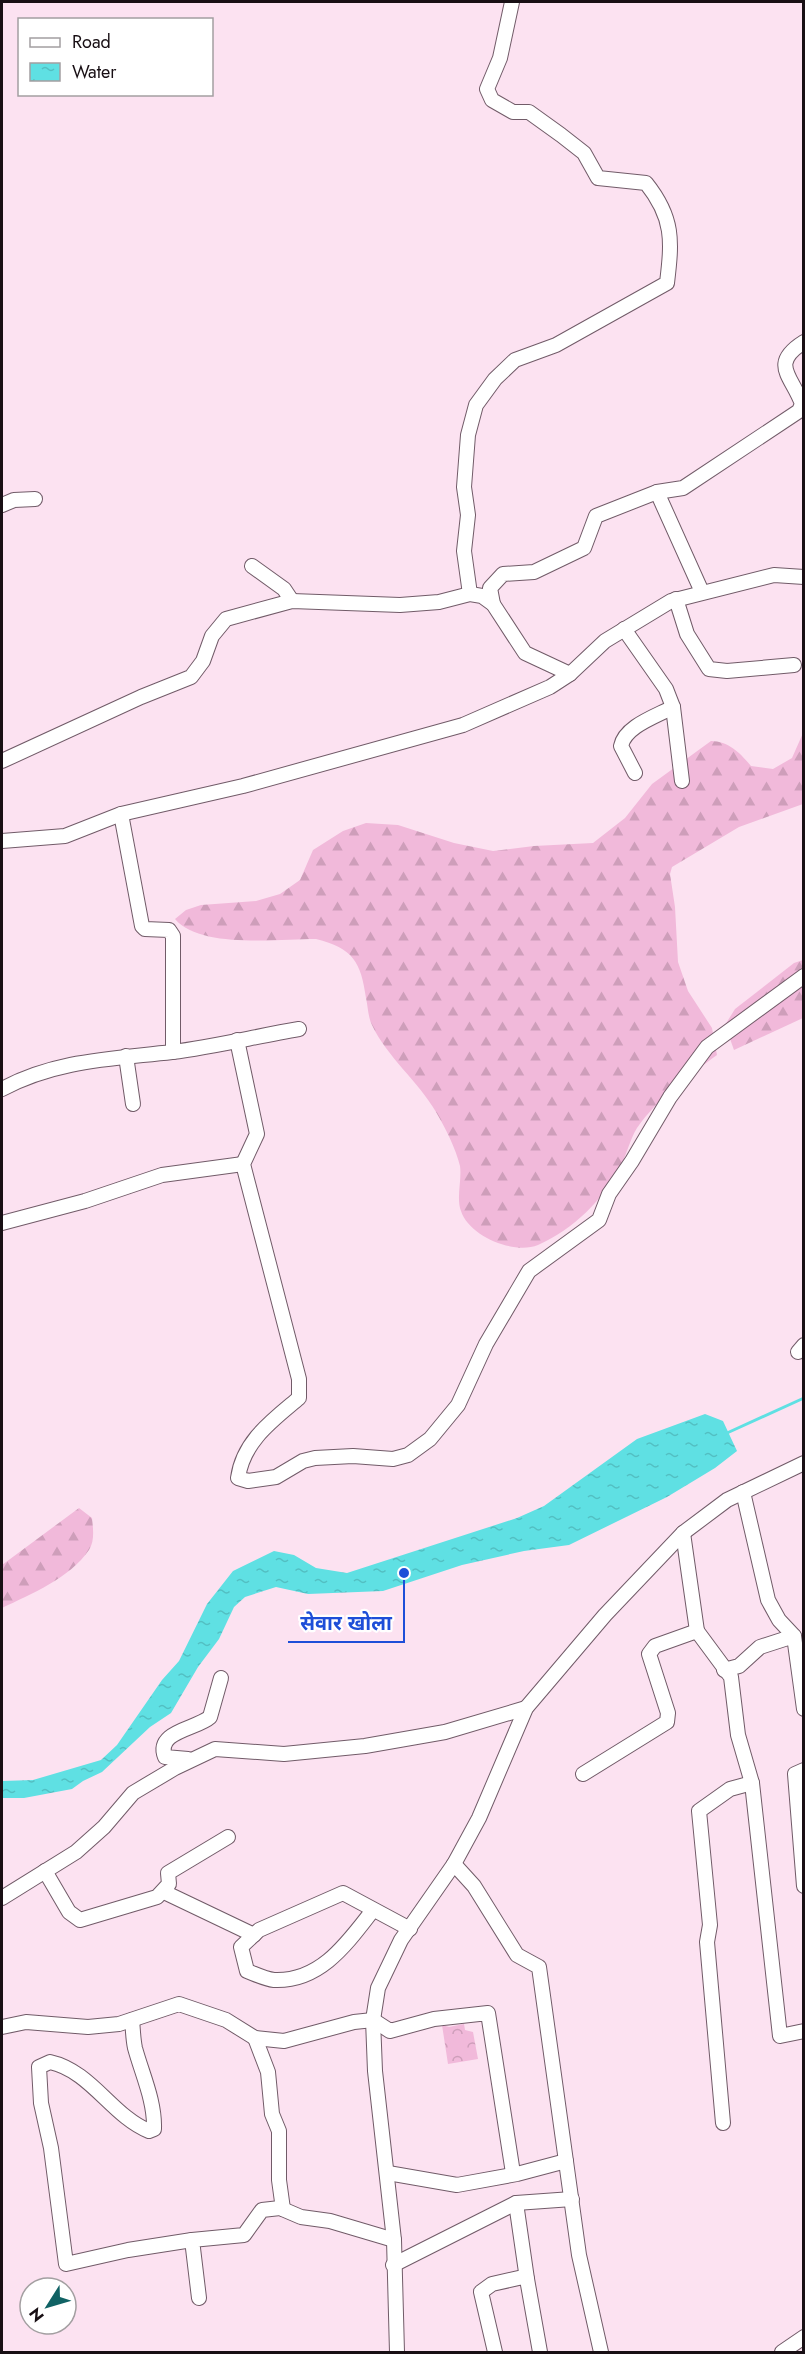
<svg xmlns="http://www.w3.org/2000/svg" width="805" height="2354" font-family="Jost,'Noto Sans Devanagari',sans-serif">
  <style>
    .forest { fill: url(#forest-firs) }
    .park { fill: url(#park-crowns) }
    .water { fill: url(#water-ripples) }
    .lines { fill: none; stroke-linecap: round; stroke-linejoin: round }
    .stream { stroke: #5fe0e3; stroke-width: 3 }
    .minor-casing { stroke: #715b68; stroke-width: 16 }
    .minor { stroke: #fff; stroke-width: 14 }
    .leader { fill: none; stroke: #1d4ed8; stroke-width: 2 }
    .callout-dot { fill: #1d4ed8; stroke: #fff; stroke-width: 2 }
    .callout-label { font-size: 20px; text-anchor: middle; font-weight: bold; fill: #1d4ed8; stroke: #fff; stroke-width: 4.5; stroke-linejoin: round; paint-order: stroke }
  </style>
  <defs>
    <pattern id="forest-firs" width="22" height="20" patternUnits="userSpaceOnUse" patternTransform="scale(1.5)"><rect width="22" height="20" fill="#f1b9da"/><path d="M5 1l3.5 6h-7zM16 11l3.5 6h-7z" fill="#ce9eba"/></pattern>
    <pattern id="park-crowns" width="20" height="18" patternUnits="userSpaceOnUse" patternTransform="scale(1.5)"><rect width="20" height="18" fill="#f1b9da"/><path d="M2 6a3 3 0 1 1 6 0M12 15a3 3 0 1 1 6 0" fill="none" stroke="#ce9eba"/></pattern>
    <pattern id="water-ripples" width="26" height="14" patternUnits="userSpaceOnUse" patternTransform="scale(1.5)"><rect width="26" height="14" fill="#5fe0e3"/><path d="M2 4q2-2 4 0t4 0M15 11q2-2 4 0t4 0" fill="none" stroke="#52bfc2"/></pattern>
  </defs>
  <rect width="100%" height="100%" fill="#fce2f1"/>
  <g class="forest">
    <path d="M803 733V804L739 827 672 867 670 874 675 907 678 962 688 991 712 1028 717 1055C687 1077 659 1097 637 1128 630 1139 627 1154 621 1165 602 1201 575 1228 538 1245 514 1255 469 1236 461 1211 456 1198 462 1180 460 1166 456 1149 445 1127 436 1112 418 1081 387 1057 372 1025 368 1017 368 1007 366 998 361 962 353 948 316 939 279 939 200 949 175 919L186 910 201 905 256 901 280 894 300 880 313 850 343 831 366 823 398 825 454 843 493 851 534 846 593 843 625 818 652 784 711 741C729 741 741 754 751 766L773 769 792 758Z"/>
    <path d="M803 960V1018L734 1050 725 1025 735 1009 794 963Z"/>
    <path d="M79 1508 92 1518C93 1528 95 1541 89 1550 70 1578 31 1594 2 1608V1565Z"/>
  </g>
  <path class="park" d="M464 2024 465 2030 473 2032 478 2059 448 2064 442 2025 449 2027Z"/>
  <path class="water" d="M705 1414 723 1421 737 1451 715 1468 667 1497 569 1545 524 1551 462 1565 383 1591 308 1594 276 1587 245 1597 234 1607 219 1639 198 1667 171 1713 150 1727 102 1772 83 1781 72 1789 24 1798H2V1781L33 1780 101 1760 117 1745 162 1680 179 1661 207 1604 233 1571 274 1551 294 1555 316 1568 347 1573 517 1518 544 1506 637 1439Z"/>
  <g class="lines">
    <path class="stream" d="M727 1433 804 1398"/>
    <g class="minor-casing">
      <g id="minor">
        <path d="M657 492 702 592"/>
        <path d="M2 505 14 500 35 499"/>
        <path d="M252 566 284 589 292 601"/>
        <path d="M470 594 464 551 468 515 464 487 468 435 476 405 495 379 515 360 556 345 667 283C672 241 674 218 646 183L598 178 584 153 561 135 529 112H513L492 100 487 89 500 58 512 2"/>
        <path d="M676 599 687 634 709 669 727 671 794 665"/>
        <path d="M493 604 490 588 503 574 534 572 584 548 596 516 657 492 683 488 799 411 802 404C792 376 769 364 804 342"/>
        <path d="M624 629 666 689 673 707 682 781"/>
        <path d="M2 761 141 697 191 677 203 661 212 636 226 619 292 601 400 605 439 602 470 594 482 596 493 604 525 653 570 674"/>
        <path d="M635 773 621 746C625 726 657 716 673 707"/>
        <path d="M121 814 142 926 145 929 169 930 173 936V1052"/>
        <path d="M2 841 65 836 121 814 243 786 463 725 550 687 570 674 605 641 671 601 774 575 804 577"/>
        <path d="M237 1040 257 1134 243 1164 299 1379V1398C273 1420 243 1441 238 1478L248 1481 276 1477 303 1461 315 1458 353 1456 393 1459 408 1455 430 1439 458 1405 486 1344 529 1271 599 1220 609 1194 632 1161 670 1097 707 1047 804 976"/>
        <path d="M126 1056 133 1104"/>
        <path d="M2 1089C56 1060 112 1059 172 1052 214 1047 257 1036 299 1029"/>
        <path d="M2 1223 85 1201 162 1175 243 1164"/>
        <path d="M798 1352 804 1345"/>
        <path d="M743 1492 768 1600 779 1620 794 1636"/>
        <path d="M683 1533 697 1631"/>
        <path d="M724 1670 739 1666 760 1647 794 1636 804 1709"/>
        <path d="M188 1759 165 1757C155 1731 197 1729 210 1717L221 1678"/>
        <path d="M804 1770 795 1774 804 1886"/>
        <path d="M583 1774 667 1722 668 1713 649 1654 655 1646 697 1631 731 1677 738 1735 752 1783 780 2036 804 2031"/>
        <path d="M454 1864 474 1886 517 1955 539 1967 579 2255 601 2352"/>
        <path d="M45 1871 69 1912 80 1920 157 1897 169 1884 168 1873 228 1837"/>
        <path d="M164 1892 254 1935"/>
        <path d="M2 1898 76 1852 104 1827 133 1793 175 1768 215 1749 284 1754 365 1746 445 1732 526 1708"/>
        <path d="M373 1910C348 1942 321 1982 274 1980 265 1979 255 1974 247 1971L241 1947 259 1930 343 1893 410 1929"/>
        <path d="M132 2020C133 2029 133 2039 135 2048 142 2074 155 2101 154 2129L149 2131C112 2116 91 2071 50 2062L39 2067 41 2103 51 2148 66 2264 128 2250 192 2240"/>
        <path d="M2 2027 26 2022 88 2027 119 2024 179 2004 226 2020 255 2038 284 2041 354 2022 373 2020 390 2031 434 2019 488 2013 513 2173"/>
        <path d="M255 2038 268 2072 272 2114 279 2131V2180L283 2209"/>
        <path d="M723 2123 707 1942 710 1925 699 1811 730 1789 752 1783"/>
        <path d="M388 2173 457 2185 517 2174 566 2161"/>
        <path d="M516 2203 527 2279"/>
        <path d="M393 2265 516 2203 572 2199"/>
        <path d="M199 2298 192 2240 244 2235 262 2210 280 2208 301 2217 330 2221 394 2240"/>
        <path d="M397 2352 394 2240 375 2071 373 2020 378 1988 401 1940 454 1864 479 1818 526 1708 605 1615 683 1533 727 1500 804 1463"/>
        <path d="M495 2352 481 2292 492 2284 523 2277 527 2279 540 2352"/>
        <path d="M782 2352 804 2337"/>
      </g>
    </g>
    <use href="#minor" class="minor"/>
  </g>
  <path class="leader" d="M404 1573L404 1642H288"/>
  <circle class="callout-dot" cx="404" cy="1573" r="6"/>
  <g class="callout-label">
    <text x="346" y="1630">सेवार खोला</text>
  </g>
  <rect width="805" height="2354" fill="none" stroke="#180f14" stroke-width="6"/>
  <rect x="18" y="18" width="195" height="78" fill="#ffffff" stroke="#a39fa1" stroke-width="1.5"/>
  <rect x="30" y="38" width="30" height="9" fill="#ffffff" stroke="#a39fa1" stroke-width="1.5"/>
  <text x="72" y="48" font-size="18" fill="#180f14">Road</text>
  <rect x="30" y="63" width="30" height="18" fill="url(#water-ripples)" stroke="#a39fa1" stroke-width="1.5"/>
  <text x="72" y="78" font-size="18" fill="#180f14">Water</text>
  <g transform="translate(48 2306) rotate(233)"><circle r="28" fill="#ffffff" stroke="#a39fa1" stroke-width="1.5"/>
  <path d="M0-4.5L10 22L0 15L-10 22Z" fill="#106264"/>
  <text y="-9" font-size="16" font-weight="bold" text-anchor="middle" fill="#180f14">N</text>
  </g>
</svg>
